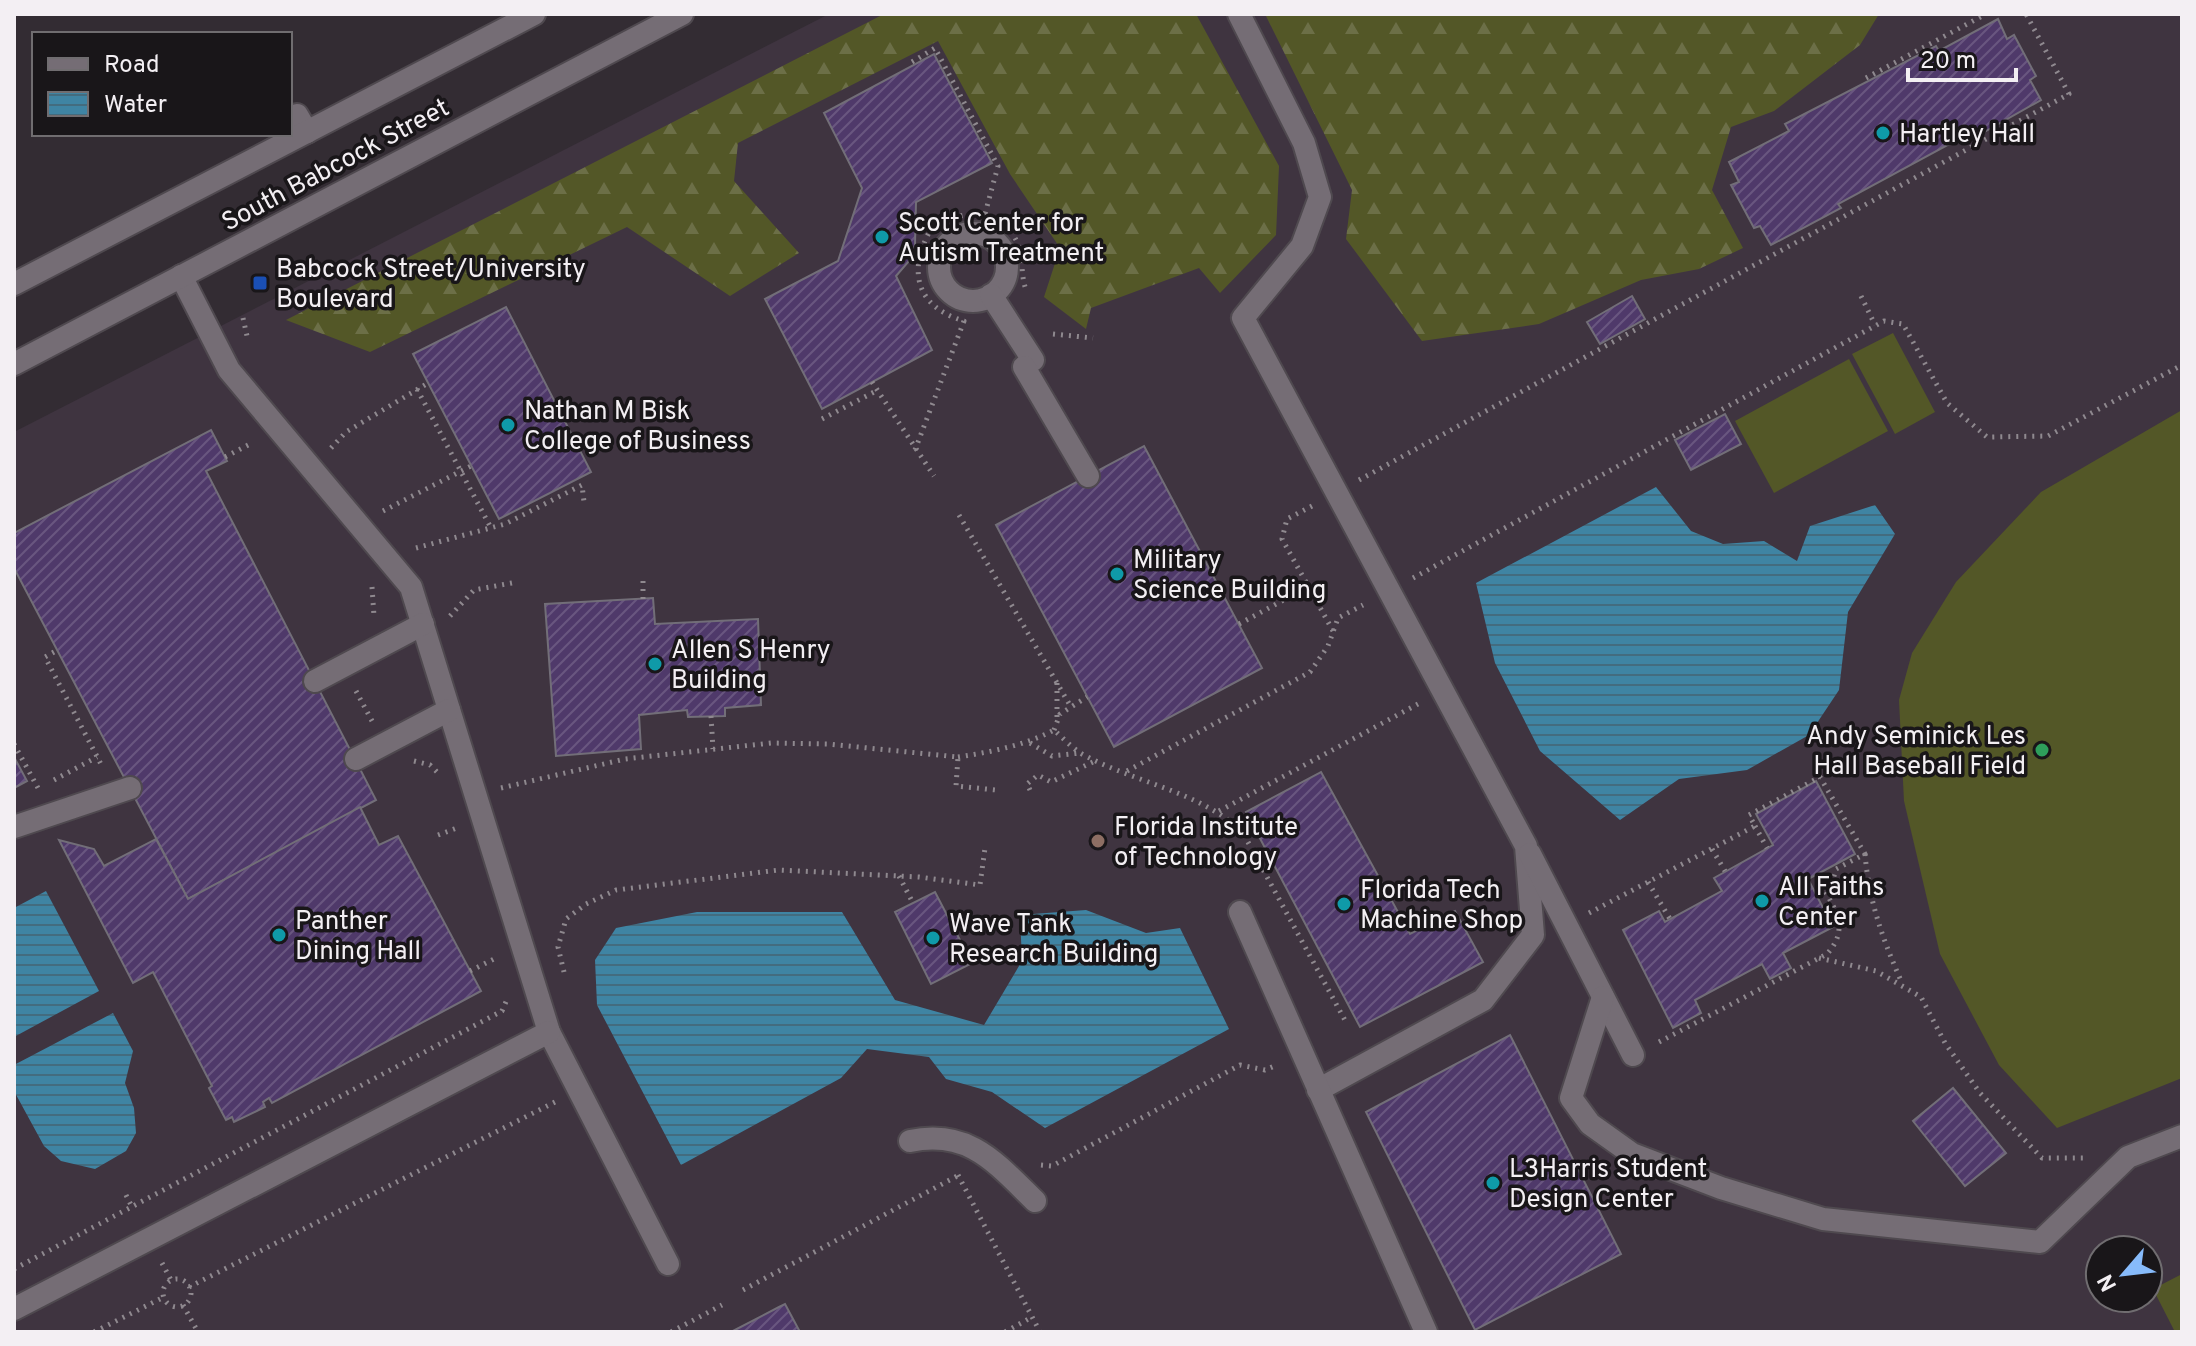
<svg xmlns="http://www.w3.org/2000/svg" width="2196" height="1346" font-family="Overpass,sans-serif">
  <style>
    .built { fill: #3f3440; fill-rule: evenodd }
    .grass { fill: #535727 }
    .forest { fill: url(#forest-firs) }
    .water { fill: url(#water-rules) }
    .building { fill: url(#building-hatch); stroke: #726e78; stroke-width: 2 }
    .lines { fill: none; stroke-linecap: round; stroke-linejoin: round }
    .service-casing { stroke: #4f494f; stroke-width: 26 }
    .minor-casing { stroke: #4f494f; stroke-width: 26 }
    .secondary-casing { stroke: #4f494f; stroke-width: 26 }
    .path { stroke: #8f898f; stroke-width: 5; stroke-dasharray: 2 6; stroke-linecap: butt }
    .service { stroke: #756d75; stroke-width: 22 }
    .minor { stroke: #756d75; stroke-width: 22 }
    .secondary { stroke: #756d75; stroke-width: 22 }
    .culture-dot { fill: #0f9aa8; stroke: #191619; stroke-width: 3 }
    .transit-dot { fill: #1a4fb4; stroke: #191619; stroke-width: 3 }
    .leisure-dot { fill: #2e9e5b; stroke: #191619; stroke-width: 3 }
    .education-dot { fill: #8d6e63; stroke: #191619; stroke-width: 3 }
    .labels { text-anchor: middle; stroke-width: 7; stroke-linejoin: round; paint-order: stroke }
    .poi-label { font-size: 26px; fill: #f3eff3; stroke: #191619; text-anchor: start }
    .street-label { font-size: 26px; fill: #f3eff3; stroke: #191619 }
  </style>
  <defs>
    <pattern id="forest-firs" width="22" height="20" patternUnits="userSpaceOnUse" patternTransform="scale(2)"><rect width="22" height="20" fill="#535727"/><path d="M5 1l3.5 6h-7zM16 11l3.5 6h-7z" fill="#6c6f47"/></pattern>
    <pattern id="water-rules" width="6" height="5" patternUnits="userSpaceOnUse" patternTransform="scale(2)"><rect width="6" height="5" fill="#3f84a3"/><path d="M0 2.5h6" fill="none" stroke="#436c7f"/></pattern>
    <pattern id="building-hatch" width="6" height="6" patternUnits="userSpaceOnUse" patternTransform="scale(2)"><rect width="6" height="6" fill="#4f396a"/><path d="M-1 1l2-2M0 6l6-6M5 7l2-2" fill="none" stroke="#695680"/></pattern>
  </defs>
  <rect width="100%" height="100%" fill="#332c33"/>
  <path class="built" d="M829 14H2182V1332H14V432ZM2100 1250H2148V1298H2100Z"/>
  <g class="grass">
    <path d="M1893 333 1935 412 1895 434 1852 354Z"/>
    <path d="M1849 359 1888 431 1774 493 1735 421Z"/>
    <path d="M2182 410V1078L2057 1128 1999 1065 1940 954 1904 801 1899 700 1912 653 1956 582 2041 492Z"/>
    <path d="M2182 1274V1332H2175L2153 1289Z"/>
  </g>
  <g class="forest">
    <path d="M884 14H1196L1279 166 1276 235 1220 293 1199 268 1091 308 1086 329 1044 297 1060 248 1010 174 938 41 738 143 734 181 799 253 730 296 627 227 370 352 286 320Z"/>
    <path d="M1265 14H1879L1860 45 1774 111 1731 127 1712 190 1743 248 1699 269 1641 280 1539 324 1422 341 1346 239 1352 190Z"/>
  </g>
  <g class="water">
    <path d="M1656 487 1691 531 1723 544 1764 541 1797 561 1810 526 1875 505 1895 534 1848 612 1839 690 1809 735 1747 770 1679 779 1620 820 1540 751 1495 663 1476 583Z"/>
    <path d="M46 891 99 991 14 1037V908Z"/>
    <path d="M1086 910 1146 933 1180 928 1229 1029 1045 1128 992 1092 946 1079 929 1057 867 1049 841 1078 681 1165 597 1005 595 960 616 928 697 912H842L895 1000 984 1025 1022 961 1020 915Z"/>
    <path d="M113 1013 133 1051 125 1083 134 1108 136 1133 126 1151 95 1169 61 1161 44 1146 14 1091V1065Z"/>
  </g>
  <g class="building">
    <path d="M1998 19 2007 39 2014 35 2036 76 2030 80 2041 100 1970 140 1966 135 1838 204 1841 208 1771 245 1760 226 1754 228 1731 185 1739 182 1729 162 1789 131 1785 124 1936 46 1939 51Z"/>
    <path d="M934 54 992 163 916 202 915 245 909 261 896 276 932 350 822 409 765 299 838 261 862 188 824 113Z"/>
    <path d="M1632 296 1645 319 1600 344 1587 322Z"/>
    <path d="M506 307 591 472 499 519 413 354Z"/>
    <path d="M1725 414 1741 444 1691 470 1675 440Z"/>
    <path d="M211 430 227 461 206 471 376 800 188 899 14 568V533Z"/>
    <path d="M1144 446 1262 668 1114 747 996 525Z"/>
    <path d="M653 598 655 624 758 619 761 705 725 708V716L688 717 687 710 639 715 641 749 556 756 545 604Z"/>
    <path d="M14 757 27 781 14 788Z"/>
    <path d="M1321 772 1410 934 1455 911 1483 962 1360 1027 1246 812Z"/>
    <path d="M1816 781 1855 854 1808 879 1833 927 1783 953 1791 968 1770 979 1762 964 1695 1000 1701 1013 1673 1028 1623 930 1659 911 1665 922 1722 891 1714 878 1773 845 1756 814Z"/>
    <path d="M360 807 379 845 398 836 481 991 272 1103 269 1098 263 1102 265 1107 234 1122 232 1117 226 1120 209 1088 212 1086 153 972 133 983 59 840 94 849 104 866 156 839 188 899Z"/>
    <path d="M935 892 972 963 931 984 895 912Z"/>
    <path d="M1510 1035 1621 1254 1475 1330 1366 1112Z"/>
    <path d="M1953 1088 2006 1153 1965 1186 1913 1121Z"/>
    <path d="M785 1304 800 1332H731L779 1307Z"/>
  </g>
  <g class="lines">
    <g class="service-casing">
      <g id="service">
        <path d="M1239 14 1304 143 1320 197 1302 246 1243 318 1526 846 1533 935 1483 1000 1318 1090"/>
        <circle cx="973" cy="267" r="34"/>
        <path d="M181 276 229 370 411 587 549 1032 668 1264"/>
        <path d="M991 295 1033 360"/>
        <path d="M1024 367 1088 476"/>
        <path d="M315 681 423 624"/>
        <path d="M356 759 449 710"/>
        <path d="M14 827 130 788"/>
        <path d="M1530 854 1633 1055"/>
        <path d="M1240 912 1426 1332"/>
        <path d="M1603 997 1571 1098 1590 1124 1632 1154 1721 1188 1823 1219 2040 1242 2128 1157 2182 1136"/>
        <path d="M910 1141C969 1129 995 1162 1035 1201"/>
        <path d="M14 1309 549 1032"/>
      </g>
    </g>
    <g class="minor-casing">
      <path id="minor" d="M297 115 307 132"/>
    </g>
    <g class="secondary-casing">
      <g id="secondary">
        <path d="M14 284 534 14"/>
        <path d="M14 364 682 14"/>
      </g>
    </g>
    <g class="path">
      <path d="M912 62 935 48 998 166 985 214"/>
      <path d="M1866 78 1986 14"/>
      <path d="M1861 296 1875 325"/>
      <path d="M243 318 247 336"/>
      <path d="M1053 334 1093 338"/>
      <path d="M872 382 934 476"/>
      <path d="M417 389 491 528"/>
      <path d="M822 419 878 390"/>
      <path d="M331 448 346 432 428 383"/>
      <path d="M915 450 964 321C916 307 907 271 931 229 960 210 1000 204 1017 242 1024 258 1020 277 1027 292"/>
      <path d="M225 457 252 443"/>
      <path d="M1359 480 2069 94 2026 14"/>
      <path d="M1312 506 1287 519 1282 539 1333 631"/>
      <path d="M383 511 471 466"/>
      <path d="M959 515 1071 707"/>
      <path d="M416 548 505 524 582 485 584 502"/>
      <path d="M1413 578 1884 321 1903 324 1947 403 1987 437 2048 436 2182 365"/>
      <path d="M643 581V599"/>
      <path d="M372 587 374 616"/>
      <path d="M450 616 474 590 517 582"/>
      <path d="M1239 624 1308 587"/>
      <path d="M54 652 45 657 103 768"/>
      <path d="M356 691 372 721"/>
      <path d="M711 716 713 749"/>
      <path d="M1057 717V683"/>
      <path d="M1054 730 1060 714 1087 697"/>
      <path d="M1030 743 1052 756 1080 753"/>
      <path d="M14 744 38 788"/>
      <path d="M958 757C991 752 1026 745 1054 730 1063 738 1072 748 1082 754 1135 783 1196 790 1242 831L1347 1024"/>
      <path d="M414 761 430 765 437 772"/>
      <path d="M1127 771 1310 672 1328 646 1338 618 1363 605"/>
      <path d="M54 780 97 757"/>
      <path d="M501 788 625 759 771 743 828 744 958 757 956 786 996 790"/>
      <path d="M1030 790 1027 784 1038 775 1051 782 1097 760"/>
      <path d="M1219 811 1418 704"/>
      <path d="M1755 826 1767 848"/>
      <path d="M438 835 457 828"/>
      <path d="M1712 849 1725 871"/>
      <path d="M1865 854C1869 902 1883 940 1902 983"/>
      <path d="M899 876 913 903"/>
      <path d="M1648 882 1670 919"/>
      <path d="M1589 913 1755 826 1749 815 1820 777 1865 854 1836 869 1828 897"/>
      <path d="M1819 958 1876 971 1921 997 1945 1043 1980 1093 2042 1158H2084"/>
      <path d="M470 971 498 957"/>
      <path d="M564 972 558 947 566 919 586 904 616 890 779 870 919 877 980 885 985 848"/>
      <path d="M1659 1042 1827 954C1853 925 1831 905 1816 875"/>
      <path d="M1041 1165 1052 1166 1240 1065 1265 1070 1277 1065"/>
      <path d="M958 1175 1040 1332"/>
      <path d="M126 1195 133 1209"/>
      <path d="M162 1263 171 1280"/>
      <path d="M14 1269 502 1011 508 997"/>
      <circle cx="177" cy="1293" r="14"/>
      <path d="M189 1287 555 1102"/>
      <path d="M743 1290 961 1174"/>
      <path d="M183 1305 198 1332"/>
      <path d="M94 1332 164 1297"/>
      <path d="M671 1332 722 1305"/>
      <path d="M1005 1332 1032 1317"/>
    </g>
    <use href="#service" class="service"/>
    <use href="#minor" class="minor"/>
    <use href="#secondary" class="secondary"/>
  </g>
  <g class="culture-dot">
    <circle cx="1883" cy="133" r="8"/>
    <circle cx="882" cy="237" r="8"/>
    <circle cx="508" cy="425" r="8"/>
    <circle cx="1117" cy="574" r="8"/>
    <circle cx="655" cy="664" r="8"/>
    <circle cx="1762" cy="901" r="8"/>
    <circle cx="1344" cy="904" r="8"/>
    <circle cx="279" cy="935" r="8"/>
    <circle cx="933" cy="938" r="8"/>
    <circle cx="1493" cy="1183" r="8"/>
  </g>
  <rect class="transit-dot" x="252" y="275" width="16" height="16" rx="4"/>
  <circle class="leisure-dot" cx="2042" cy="750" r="8"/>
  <circle class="education-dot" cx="1098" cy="841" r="8"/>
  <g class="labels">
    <g class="poi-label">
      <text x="1899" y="142">Hartley Hall</text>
      <text x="898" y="231">Scott Center for<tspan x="898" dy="30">Autism Treatment</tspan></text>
      <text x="276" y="277">Babcock Street/University<tspan x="276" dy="30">Boulevard</tspan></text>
      <text x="524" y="419">Nathan M Bisk<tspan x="524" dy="30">College of Business</tspan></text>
      <text x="1133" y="568">Military<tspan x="1133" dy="30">Science Building</tspan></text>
      <text x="671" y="658">Allen S Henry<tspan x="671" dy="30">Building</tspan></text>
      <text x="2026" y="744" text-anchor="end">Andy Seminick Les<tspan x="2026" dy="30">Hall Baseball Field</tspan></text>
      <text x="1114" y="835">Florida Institute<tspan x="1114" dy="30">of Technology</tspan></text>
      <text x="1778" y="895">All Faiths<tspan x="1778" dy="30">Center</tspan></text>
      <text x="1360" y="898">Florida Tech<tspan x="1360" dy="30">Machine Shop</tspan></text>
      <text x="295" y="929">Panther<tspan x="295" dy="30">Dining Hall</tspan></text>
      <text x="949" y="932">Wave Tank<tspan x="949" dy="30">Research Building</tspan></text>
      <text x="1509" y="1177">L3Harris Student<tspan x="1509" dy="30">Design Center</tspan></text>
    </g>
    <g class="street-label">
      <text transform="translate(335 164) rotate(-28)" y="9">South Babcock Street</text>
    </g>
  </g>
  <rect width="2196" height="1346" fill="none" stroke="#f3eff3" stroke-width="32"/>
  <rect x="32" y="32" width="260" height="104" fill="#191619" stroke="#706d70" stroke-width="2"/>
  <rect x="48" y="58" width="40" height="12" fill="#756d75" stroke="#706d70" stroke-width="2"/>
  <text x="104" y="72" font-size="24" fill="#f3eff3">Road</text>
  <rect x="48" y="92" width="40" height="24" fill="url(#water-rules)" stroke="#706d70" stroke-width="2"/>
  <text x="104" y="112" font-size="24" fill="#f3eff3">Water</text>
  <g transform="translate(2124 1274) rotate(242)"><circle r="38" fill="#191619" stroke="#706d70" stroke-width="2"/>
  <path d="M0-6L14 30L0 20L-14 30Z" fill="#87bbfb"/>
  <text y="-12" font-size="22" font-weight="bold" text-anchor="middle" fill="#f3eff3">N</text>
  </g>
  <path d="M1908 68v12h108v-12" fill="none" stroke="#f3eff3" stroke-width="4"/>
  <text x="1920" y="68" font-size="24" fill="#f3eff3" stroke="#191619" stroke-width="6" paint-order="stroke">20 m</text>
</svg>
